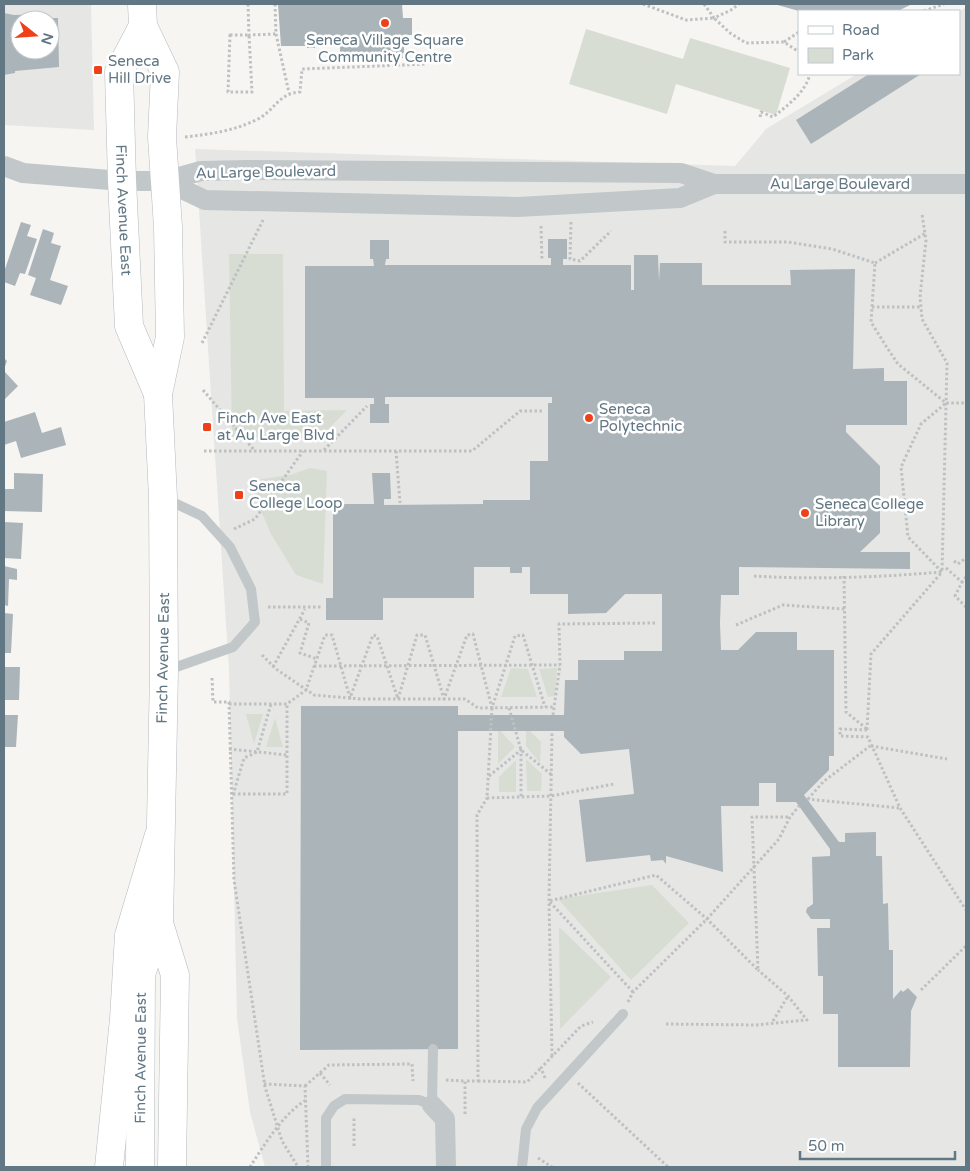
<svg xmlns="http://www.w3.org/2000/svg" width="970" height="1171" font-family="'Varela Round',sans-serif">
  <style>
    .built { fill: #e6e7e5; fill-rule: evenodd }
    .green { fill: #d7ddd2 }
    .building { fill: #abb4b9 }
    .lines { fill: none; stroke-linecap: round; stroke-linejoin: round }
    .secondary-casing { stroke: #b4babe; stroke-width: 29 }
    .motorway-casing { stroke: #b6babd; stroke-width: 29 }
    .path { stroke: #bec0c2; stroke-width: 3; stroke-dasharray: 2.5 2.5; stroke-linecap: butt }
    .service { stroke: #c2c7c9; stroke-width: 10 }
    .minor { stroke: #c2c7c9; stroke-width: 20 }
    .secondary { stroke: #fff; stroke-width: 28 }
    .motorway { stroke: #fff; stroke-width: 28 }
    .poi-dot { fill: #ee4119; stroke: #fff; stroke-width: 2 }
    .labels { text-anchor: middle; stroke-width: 5; stroke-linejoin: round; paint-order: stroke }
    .poi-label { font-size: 15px; fill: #627784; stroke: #fff; text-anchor: start }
    .street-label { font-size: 15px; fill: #627784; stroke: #fff }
  </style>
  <rect width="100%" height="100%" fill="#f6f5f1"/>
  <g class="built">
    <path d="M4 4H91L94 130 4 125ZM20 20H50V50H20Z"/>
    <path d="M966 7V1167H265L250 1112 237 1018 229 670 195 149 735 166 766 129 857 74H959V12Z"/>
  </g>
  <g class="green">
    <path d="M586 29 683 59 690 38 790 68 776 115 676 84 667 114 569 84Z"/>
    <path d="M229 254H283L284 411 347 410 320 438 232 437Z"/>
    <path d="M310 468 327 471 323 584 296 575 271 534 248 481 290 475Z"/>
    <path d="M511 668 528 669 537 697H501Z"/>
    <path d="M557 668 555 696 548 697 539 669Z"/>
    <path d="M246 714H263L254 744Z"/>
    <path d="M275 718 283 747H266Z"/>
    <path d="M526 727 541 742 540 763 526 746Z"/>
    <path d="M498 728 515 747 498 764Z"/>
    <path d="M526 759 542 774 541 791H527Z"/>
    <path d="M516 760V792H499V777Z"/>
    <path d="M652 885 689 923 631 980 558 899Z"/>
    <path d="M559 927 611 977 560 1029Z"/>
  </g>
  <g class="building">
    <path d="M278 4H402L403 18H412V35H404V58L340 60V44L315 45V48H307V46H281Z"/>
    <path d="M774 4H912L898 11H799Z"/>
    <path d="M4 13 14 15 42 14V20H20V50H50V18H58L59 67 15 71V73L4 75Z"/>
    <path d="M869 74H921L811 144 796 120Z"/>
    <path d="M21 222 31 225 27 236 37 239 25 274 20 273 15 286 4 282V272Z"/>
    <path d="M43 229 54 233 51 243 61 246 50 280 68 286 61 305 30 295 36 278 28 275Z"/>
    <path d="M548 239H567V259H563V265H631V290H634V255H658L659 281 660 263H702V285H791L790 270 855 269 853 369 884 368V381H907V425H846V432L880 466V533L860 552H910V569L739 567V595H721L720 623 721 650H738L756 632H797V650H834V756H829V770L804 795 839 842H845V833L876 832V856H882L883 904 888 903 889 950H893V999L901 990 903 992 908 988 917 997 911 1011 910 1067H838V1014H823V976H818L817 928H830V919H811L806 912 807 908 813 904 812 857 830 856V849L796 802H776V783H759V806H721L723 872 666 856V864L663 860 651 861 650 855 586 862 579 800 634 794 629 749 581 754 564 737V731H458V1049L300 1050 301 706H458V715H564L565 680H578V660H624V651H662V594H625L606 613 568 614V594H530V567H522V573H510V567H474V598H383V620H326V598H333V504H374L372 473H390L391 499H384V505L483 504V500H530V461H548V403H552V397H385V404H389V423H370V404H374V398H305V266H374L373 259H370V240H389V259H386L385 265H551V258H548Z"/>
    <path d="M4 358 7 361 4 369Z"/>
    <path d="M4 371 18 386 4 400Z"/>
    <path d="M35 412 42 433 61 427 66 445 21 458 16 441 4 445V422Z"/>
    <path d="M14 473 43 474 42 512 4 511V489H14Z"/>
    <path d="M4 522 23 523 21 559 4 558Z"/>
    <path d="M4 566 17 569V580L9 579 8 606 4 605Z"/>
    <path d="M4 613 13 614 11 653H4Z"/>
    <path d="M4 667H20L19 700H4Z"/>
    <path d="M4 715H18L16 747H4Z"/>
  </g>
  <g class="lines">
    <g class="secondary-casing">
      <g id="secondary">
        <path d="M142 4 143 26 165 72 162 137 168 227 170 337 158 394 163 498 164 671 159 923 175 975 172 1167"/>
        <path id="s1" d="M143 26 119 72 122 181 129 326 158 394"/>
        <path id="s2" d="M140 1167 141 974 159 923"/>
      </g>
    </g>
    <g class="motorway-casing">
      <path id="motorway" d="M109 1167 124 1019 129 935 159 835"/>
    </g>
    <g class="path">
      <path d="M248 4 249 35 276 34"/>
      <path d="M275 4 276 34 289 93"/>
      <path d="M643 4 686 20 714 18 730 33 746 43 784 42 799 52"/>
      <path d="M704 4 714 18 731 10 739 4"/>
      <path d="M924 11 944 4"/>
      <path d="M230 35H249L252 92H228Z"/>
      <path d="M784 42 799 32"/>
      <path d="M760 117 761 112 773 117C788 105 805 93 810 74"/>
      <path d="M185 137C211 134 233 131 256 120 274 112 278 93 300 92L302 69 427 64"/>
      <path d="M571 222 570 259 580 261 611 231"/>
      <path d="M541 226 542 260"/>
      <path d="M725 231V242H788L832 249 875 263 871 322 886 346 898 364 946 403H966"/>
      <path d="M875 263 926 233"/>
      <path d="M872 307H921"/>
      <path d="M202 343 263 220"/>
      <path d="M203 390 255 451"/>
      <path d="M324 450 367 406"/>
      <path d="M204 451H472L520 411H543"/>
      <path d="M396 451 400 503"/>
      <path d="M234 529 255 519 303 451"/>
      <path d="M954 561 958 564 966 558"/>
      <path d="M946 568 962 582 955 596 966 607"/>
      <path d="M754 576C817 580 880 577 942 572L947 363 922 319 920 297 926 240 922 214"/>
      <path d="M844 576 846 712 867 729"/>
      <path d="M966 577 962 582 966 583"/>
      <path d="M268 607H323"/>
      <path d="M300 619 309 623 300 653 317 659"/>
      <path d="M736 625 783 605 845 609"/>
      <path d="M262 655 276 669 314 695 360 699H465L478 708 554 707"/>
      <path d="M314 666 560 665"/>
      <path d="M273 667 305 609"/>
      <path d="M212 678 213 702H229L234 880 265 1087 282 1141 298 1167"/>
      <path d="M229 704H287L306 690 325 635H332L350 698 373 635 377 636 398 699 417 635H425L444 699 467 635 473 634 492 708 515 636 523 635 545 707"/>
      <path d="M492 708 487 798 551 796 614 784"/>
      <path d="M509 708 521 750 552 775"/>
      <path d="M553 715 560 665 559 624 657 623"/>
      <path d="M867 730 871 654 942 572 908 537 901 467 921 424 946 403"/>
      <path d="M867 730 840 729V736L868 737 900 808 966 910"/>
      <path d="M871 746 947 759"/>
      <path d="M229 749 287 755"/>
      <path d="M489 776 521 750V797"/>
      <path d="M233 794H287V704"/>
      <path d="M233 795 244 758 257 752 271 704"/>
      <path d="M807 799 899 808"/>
      <path d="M808 799 823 782 870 746"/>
      <path d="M921 990 966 946"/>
      <path d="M633 992 549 901 656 875 707 919 758 970 752 817H790"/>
      <path d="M628 1002 633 992 707 919 779 839 790 817 799 806"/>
      <path d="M773 1021 788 996"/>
      <path d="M666 1024 755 1025 807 1020 788 996 758 970"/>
      <path d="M552 1056 549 901 552 731"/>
      <path d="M320 1073 330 1085"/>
      <path d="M545 1078 541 1068 581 1026 593 1022"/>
      <path d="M446 1080 465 1081"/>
      <path d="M478 1081 527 1082 541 1068"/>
      <path d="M578 1083 668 1167"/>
      <path d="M264 1084 305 1086 308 1167"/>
      <path d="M305 1086 329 1065 412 1064 413 1081"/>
      <path d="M465 1114V1081H478L477 815 487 798"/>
      <path d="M354 1146V1117"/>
      <path d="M538 1158 552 1167"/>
      <path d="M250 1167C265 1144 282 1115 306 1100"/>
    </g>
    <g class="service">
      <path d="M165 671 233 647 255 622 251 589 230 547 202 516 166 499"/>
      <path d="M326 1167V1118L334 1106 345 1099 419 1100 432 1105 433 1049"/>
      <path d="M522 1167 526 1129 537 1108 623 1014"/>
    </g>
    <g class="minor">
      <path d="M4 166 23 173 122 181H165L201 171 247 170 681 173 714 184H966"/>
      <path d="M165 181 205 200 518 207 680 198 714 184"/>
      <path d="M432 1105 445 1119 446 1167"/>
    </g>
    <use href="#secondary" class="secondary"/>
    <use href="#motorway" class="motorway"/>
  </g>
  <g class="poi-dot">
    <circle cx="385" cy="23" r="5"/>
    <rect x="93" y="65" width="10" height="10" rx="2.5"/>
    <circle cx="589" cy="418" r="5"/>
    <rect x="202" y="422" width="10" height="10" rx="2.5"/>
    <rect x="234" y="490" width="10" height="10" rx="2.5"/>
    <circle cx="805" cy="513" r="5"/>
  </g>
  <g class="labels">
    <g class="poi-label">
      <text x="385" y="45" text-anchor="middle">Seneca Village Square<tspan x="385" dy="17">Community Centre</tspan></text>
      <text x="108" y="66">Seneca<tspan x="108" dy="17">Hill Drive</tspan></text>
      <text x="599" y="414">Seneca<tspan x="599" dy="17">Polytechnic</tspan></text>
      <text x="217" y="423">Finch Ave East<tspan x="217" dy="17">at Au Large Blvd</tspan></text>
      <text x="249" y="491">Seneca<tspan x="249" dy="17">College Loop</tspan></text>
      <text x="815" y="509">Seneca College<tspan x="815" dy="17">Library</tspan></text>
    </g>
    <g class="street-label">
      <text transform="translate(266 172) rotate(-1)" y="5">Au Large Boulevard</text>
      <text x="840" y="189">Au Large Boulevard</text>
      <text dy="5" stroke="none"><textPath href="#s1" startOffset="190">Finch Avenue East</textPath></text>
      <text transform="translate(163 658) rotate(-89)" y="5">Finch Avenue East</text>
      <text dy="5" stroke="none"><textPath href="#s2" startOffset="109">Finch Avenue East</textPath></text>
    </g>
  </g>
  <rect width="970" height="1171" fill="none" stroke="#627784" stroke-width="10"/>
  <rect x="798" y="10" width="162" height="65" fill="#ffffff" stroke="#c0c9ce"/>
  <rect x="808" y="26" width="25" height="8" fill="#ffffff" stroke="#c0c9ce"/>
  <text x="842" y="35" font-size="15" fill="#627784">Road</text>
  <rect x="808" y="48" width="25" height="15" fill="#d7ddd2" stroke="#c0c9ce"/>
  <text x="842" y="60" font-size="15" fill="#627784">Park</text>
  <g transform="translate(35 35) rotate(107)"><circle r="24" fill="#ffffff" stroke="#c0c9ce"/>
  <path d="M0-4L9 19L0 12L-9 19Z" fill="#ee4119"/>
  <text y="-8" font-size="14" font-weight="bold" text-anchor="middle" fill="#627784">N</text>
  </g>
  <path d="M800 1151v8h155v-8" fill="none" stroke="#627784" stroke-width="2.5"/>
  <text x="808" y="1151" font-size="15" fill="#627784" stroke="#ffffff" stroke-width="4" paint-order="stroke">50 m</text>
</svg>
